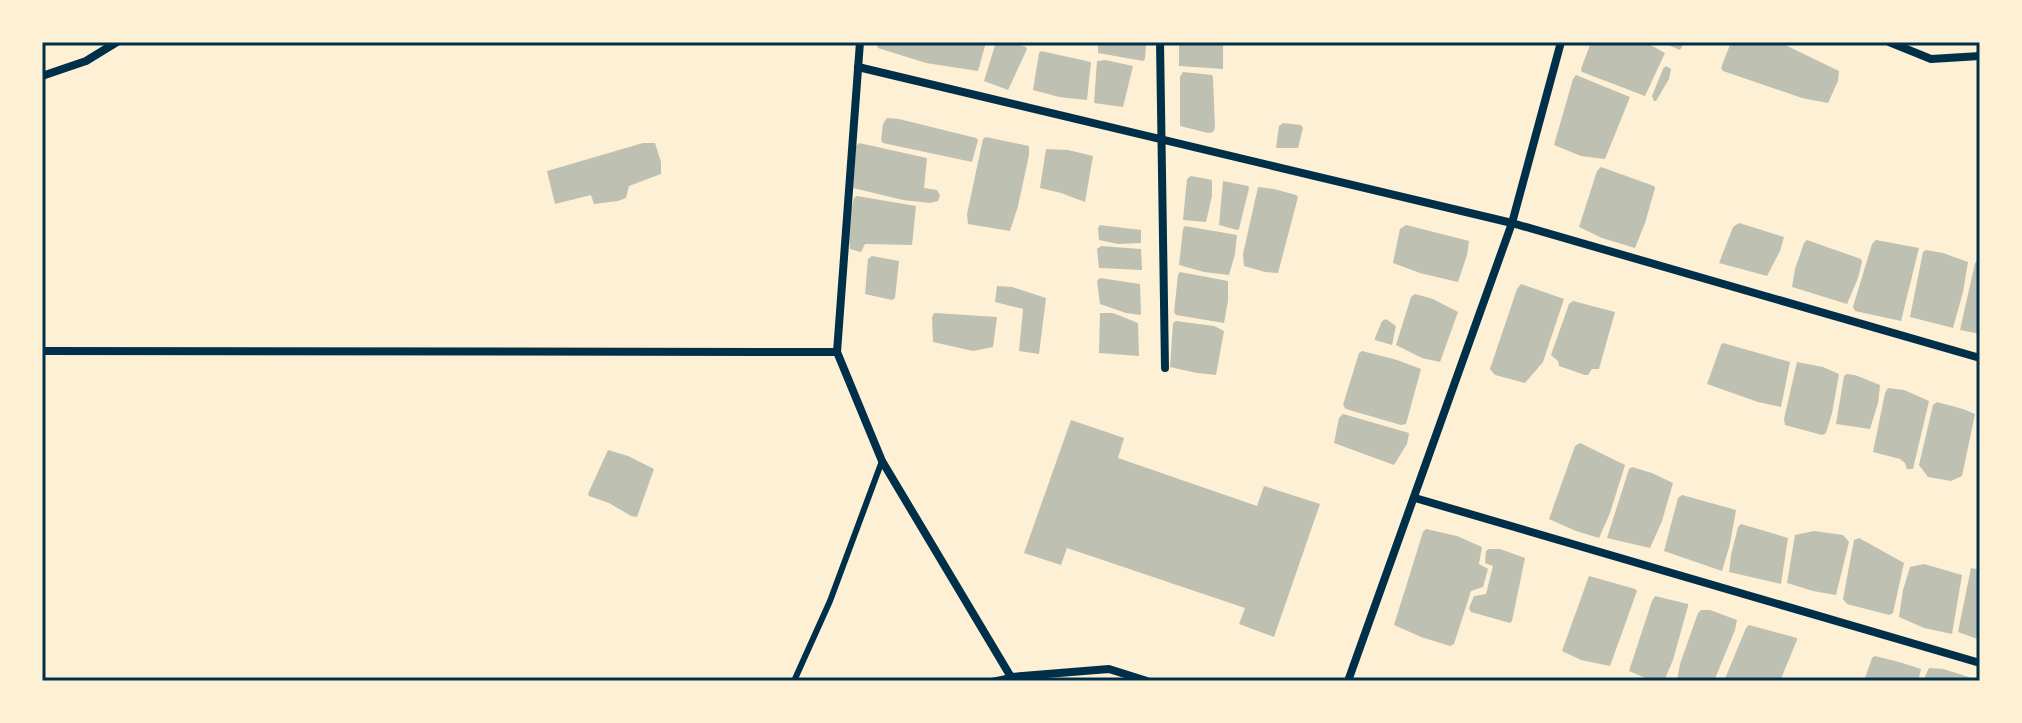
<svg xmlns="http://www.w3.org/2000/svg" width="2022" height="723" font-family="'Asap Condensed',sans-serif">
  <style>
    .building { fill: #bec0b2 }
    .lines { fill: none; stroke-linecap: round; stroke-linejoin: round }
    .service { stroke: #003049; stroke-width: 6 }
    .minor { stroke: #003049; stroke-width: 8 }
    .neatline { fill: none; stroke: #003049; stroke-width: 3 }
  </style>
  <rect width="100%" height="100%" fill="#fdf0d5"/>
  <g class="building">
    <path d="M876 42H986L978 71 926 63 878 48Z"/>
    <path d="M996 42H1010L1026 47 1027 49 1008 90 984 81Z"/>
    <path d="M1098 42H1146L1145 59 1143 61 1098 53Z"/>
    <path d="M1179 42H1223V69L1179 66Z"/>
    <path d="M1591 42H1645L1665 53 1645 96 1582 72 1581 69Z"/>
    <path d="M1661 42H1685L1680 50Z"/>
    <path d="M1731 42H1779L1839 71 1838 81 1828 103 1802 98 1723 71 1721 68Z"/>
    <path d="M1041 51 1091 62 1087 100 1059 97 1033 90 1039 53Z"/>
    <path d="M1105 60 1133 66 1123 107 1094 103 1097 61Z"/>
    <path d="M1666 66 1671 69 1669 79 1656 101H1654L1652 96 1663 69Z"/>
    <path d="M1183 72 1212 75 1213 78 1215 128 1213 132 1208 133 1180 126V77Z"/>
    <path d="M1576 75 1630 97 1605 159 1581 156 1554 145 1573 79Z"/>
    <path d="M887 118 899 119 976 138 978 140 972 162 883 143 881 140 883 124Z"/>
    <path d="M1283 123 1301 125 1303 128 1298 148H1276L1279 126Z"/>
    <path d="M986 137 1029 146V155L1018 206 1010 231 968 224 967 214 983 139Z"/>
    <path d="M643 143H655L661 162V174L629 186 626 198 618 201 594 204 591 195 555 204 547 171Z"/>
    <path d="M859 143 927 158 924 188 937 190 940 195 938 201 930 203 903 200 853 188 856 146Z"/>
    <path d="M1046 149 1068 150 1093 156 1085 202 1061 193 1040 188Z"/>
    <path d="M1601 167 1654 186 1655 188 1645 223 1635 248 1602 238 1579 227 1597 171Z"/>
    <path d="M1191 176 1212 180V196L1206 222 1183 220 1187 179Z"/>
    <path d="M1223 181 1248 186 1249 188 1239 229 1237 230 1219 225Z"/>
    <path d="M1258 187 1274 189 1296 195 1298 197 1278 273 1265 272 1244 266 1243 254Z"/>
    <path d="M857 196 916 206 912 245 865 244 861 252 850 249 848 223 854 198Z"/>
    <path d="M1739 223 1784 237 1780 251 1767 276 1719 263 1733 227Z"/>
    <path d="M1100 225 1141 230V243L1118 244 1099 240 1098 228Z"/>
    <path d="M1406 225 1469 241 1467 255 1458 282 1420 273 1393 263 1400 229Z"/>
    <path d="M1185 226 1237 235 1235 254 1229 275 1204 272 1179 265 1183 229Z"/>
    <path d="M1807 240 1861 259 1862 262 1858 278 1847 304 1792 287 1795 269 1804 243Z"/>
    <path d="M1876 240 1919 248 1901 321 1855 311 1853 307 1872 244Z"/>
    <path d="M1101 246 1141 249 1142 270 1099 268 1097 249Z"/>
    <path d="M1926 250 1943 253 1968 262 1963 292 1953 328 1910 317 1923 252Z"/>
    <path d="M872 256 899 261 895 298 892 300 865 294 868 259Z"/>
    <path d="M1978 260H1980V334L1960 330 1975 263Z"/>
    <path d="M1180 272 1228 281V301L1224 323 1176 315 1174 312 1178 275Z"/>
    <path d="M1100 278 1140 284 1141 315 1126 313 1100 304 1097 281Z"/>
    <path d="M1521 284 1564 299 1543 362 1525 383 1495 375 1490 369 1517 289Z"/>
    <path d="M997 286 1012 287 1046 298 1039 354 1019 351 1023 309 995 302Z"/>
    <path d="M1415 294 1433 299 1458 312 1440 362 1422 358 1396 345 1411 297Z"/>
    <path d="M1573 301 1615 312 1599 369H1592L1588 375H1585L1559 366 1558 361 1551 355 1569 304Z"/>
    <path d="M934 313 997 317 993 347 973 351 933 342 932 317Z"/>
    <path d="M1100 313H1113L1138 323 1139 356 1099 353Z"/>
    <path d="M1386 319 1396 326 1392 345 1375 340V338L1382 321Z"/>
    <path d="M1176 321 1214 326 1224 331 1216 375 1197 373 1170 367 1173 323Z"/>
    <path d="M1723 343 1790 362 1781 407 1758 402 1707 384 1721 345Z"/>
    <path d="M1362 351 1397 360 1421 369 1406 424 1401 425 1346 409 1343 405 1359 353Z"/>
    <path d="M1797 362 1823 367 1839 374 1832 413 1826 433 1822 435 1785 425 1784 419Z"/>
    <path d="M1847 374 1855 375 1880 385 1878 403 1870 429 1836 424 1844 376Z"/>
    <path d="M1888 388 1904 390 1929 401 1913 469H1907L1905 463 1900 459 1873 452 1885 393Z"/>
    <path d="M1937 402 1963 409 1975 414 1962 476 1951 481 1928 477 1919 465 1933 405Z"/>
    <path d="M1343 414 1409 433 1407 444 1394 465 1334 443 1339 418Z"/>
    <path d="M1071 420 1124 438 1118 458 1257 506 1264 486 1320 504 1274 637 1239 624 1245 608 1067 548 1061 565 1024 553Z"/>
    <path d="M1580 443 1625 465 1610 513 1599 538 1576 531 1549 519 1575 446Z"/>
    <path d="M608 450 628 456 654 469 637 517 631 516 609 503 589 496 588 494Z"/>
    <path d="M1632 467 1652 473 1673 483 1662 521 1650 548 1607 538 1629 469Z"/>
    <path d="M1682 495 1736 510 1730 544 1722 571 1664 551 1678 498Z"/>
    <path d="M1741 524 1788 538 1781 584 1729 572 1731 555 1738 527Z"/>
    <path d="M1426 529 1457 536 1482 547 1479 564 1488 569 1483 587 1471 591 1454 644 1450 646 1421 637 1394 625 1423 532Z"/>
    <path d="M1814 531 1843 535 1849 542 1836 595 1813 591 1787 583 1795 535Z"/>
    <path d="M1859 538 1904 563 1893 613 1889 615 1847 604 1843 599 1854 540Z"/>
    <path d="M1489 549H1500L1525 558 1512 621 1510 623 1471 612 1469 608 1474 596 1486 594 1493 566 1485 563 1486 551Z"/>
    <path d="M1924 564 1962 575 1952 634 1924 628 1899 617 1903 590 1910 567Z"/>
    <path d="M1971 568 1980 570V640L1958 632Z"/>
    <path d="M1589 576 1635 589 1637 591 1610 666 1581 660 1562 651Z"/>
    <path d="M1655 596 1688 604V606L1673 660 1664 681H1652L1629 671 1652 601Z"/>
    <path d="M1701 610H1710L1737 620 1735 630 1714 681H1677L1680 664 1698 613Z"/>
    <path d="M1749 625 1797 638V640L1780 681H1724L1746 628Z"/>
    <path d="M1875 656 1899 662 1921 669 1918 681H1864L1872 658Z"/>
    <path d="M1929 668 1943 669 1969 677 1972 681H1923Z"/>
  </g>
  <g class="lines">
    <g class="service">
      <path d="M794 681 830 601 882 461"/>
      <path d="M992 681 1011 677"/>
    </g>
    <g class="minor">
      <path d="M860 42 837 352 882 461 1011 677 1109 669 1147 681"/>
      <path d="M1160 42 1165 368"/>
      <path d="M1889 42 1931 59 1980 56"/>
      <path d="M858 67 1512 223 1980 358"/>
      <path d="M42 76 86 61 117 42"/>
      <path d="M42 351 837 352"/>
      <path d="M1415 498 1980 663"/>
      <path d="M1348 681 1512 223 1561 42"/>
    </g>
  </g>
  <rect width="2022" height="723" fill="none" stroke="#fdf0d5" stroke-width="88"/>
  <rect x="44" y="44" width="1934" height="635" class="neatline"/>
</svg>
